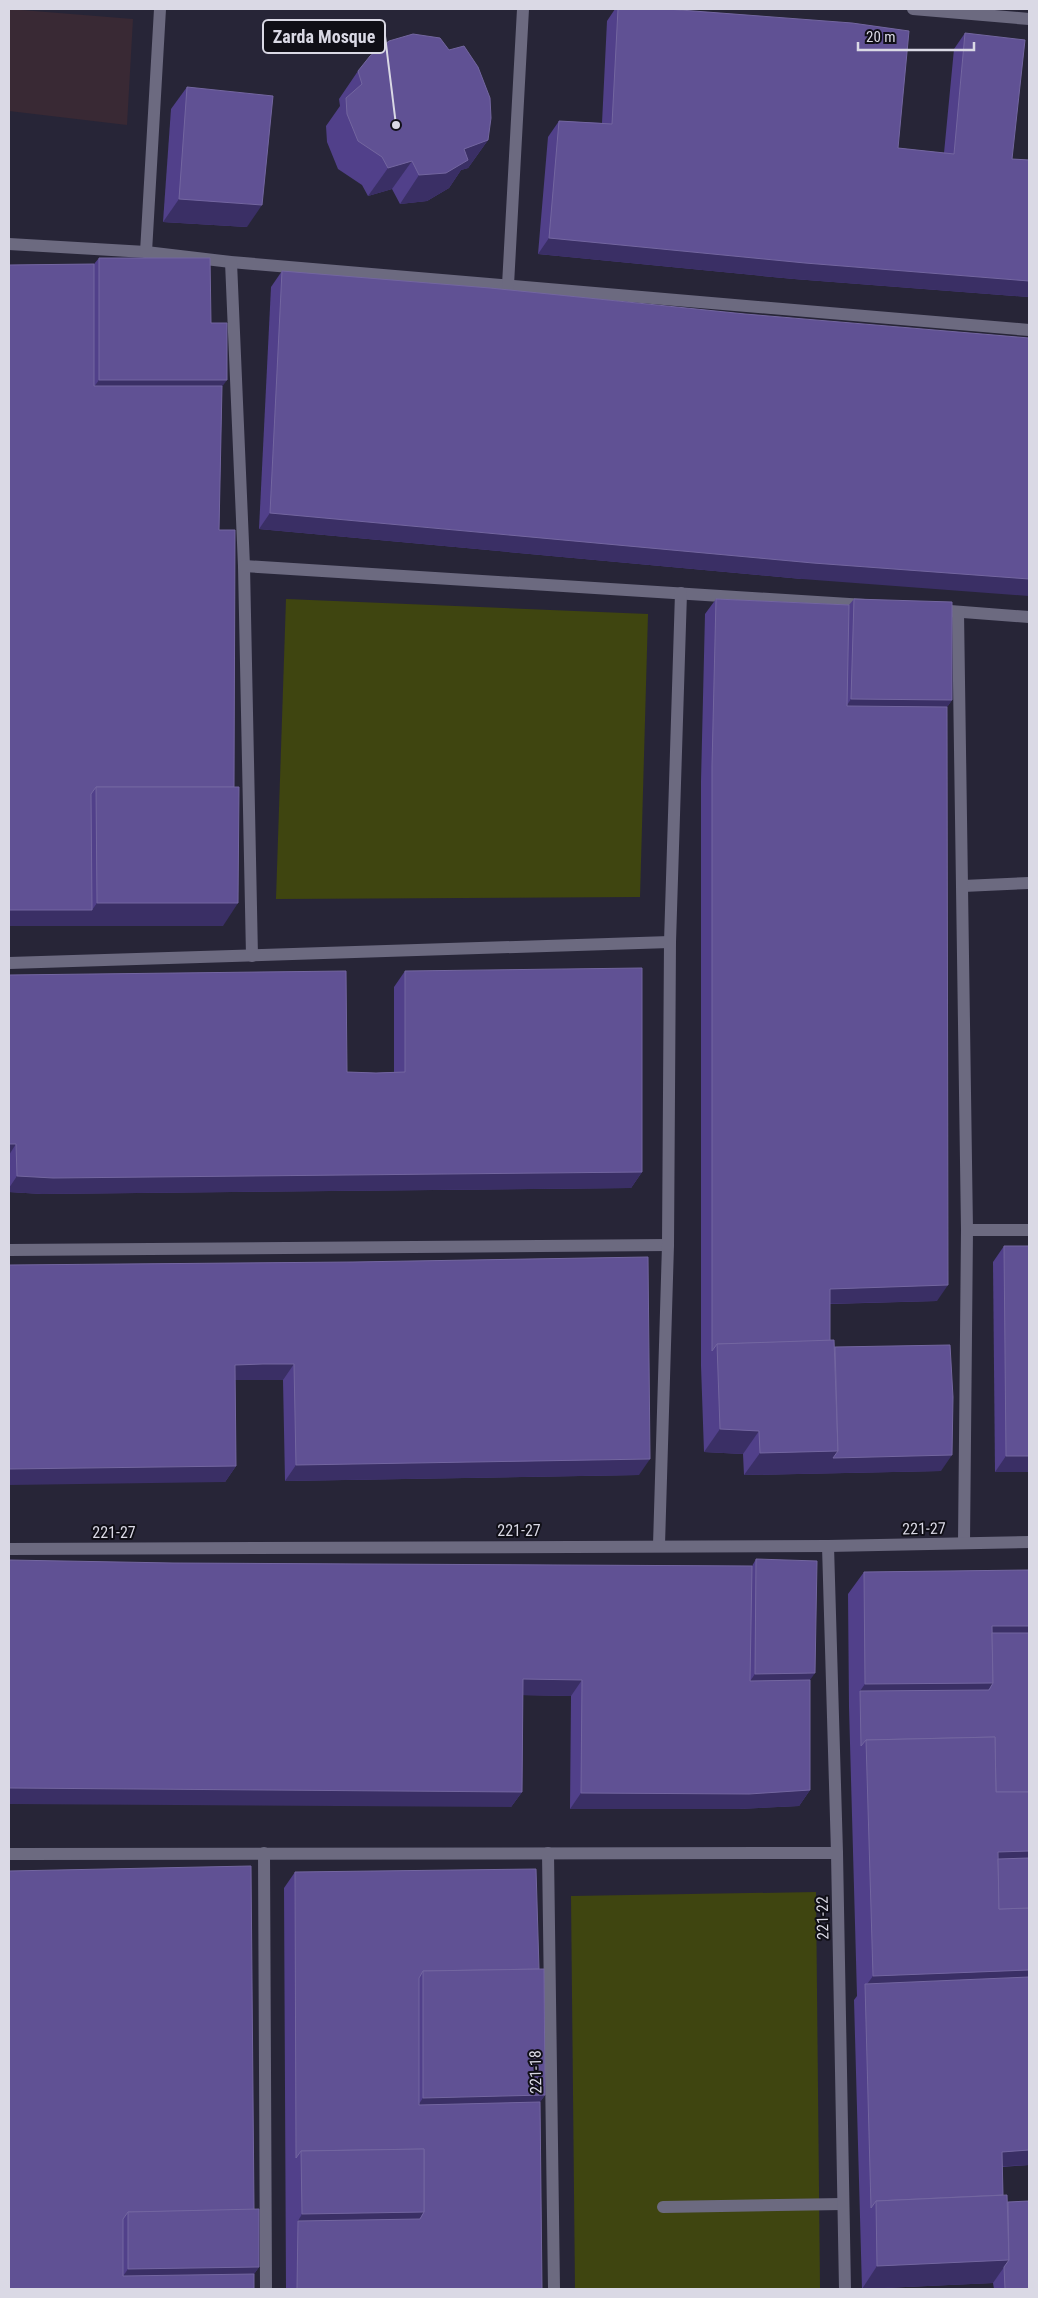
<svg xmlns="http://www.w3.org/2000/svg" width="1038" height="2298" font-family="'Roboto Condensed',sans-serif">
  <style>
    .commercial { fill: #392934 }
    .green { fill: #3f4510 }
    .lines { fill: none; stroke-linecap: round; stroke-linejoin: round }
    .service { stroke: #6c6a80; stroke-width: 12 }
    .minor { stroke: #6c6a80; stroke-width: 12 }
    .tertiary { stroke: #6c6a80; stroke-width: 12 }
    .wall { fill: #51408a }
    .shaded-wall { fill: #3a2f65 }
    .building { fill: #605194; stroke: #7366a0 }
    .labels { text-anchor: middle; stroke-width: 4; stroke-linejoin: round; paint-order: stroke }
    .street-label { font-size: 16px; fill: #dad9e5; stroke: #100f17 }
    .leader { fill: none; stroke: #dad9e5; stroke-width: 2 }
    .callout-dot { fill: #dad9e5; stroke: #100f17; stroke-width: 2 }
    .callout { fill: #100f17; stroke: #dad9e5; stroke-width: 2 }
    .callout-label { font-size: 18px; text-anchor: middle; font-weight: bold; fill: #dad9e5 }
  </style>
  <rect width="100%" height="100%" fill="#272537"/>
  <path class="commercial" d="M9 9 133 19 127 125 9 111Z"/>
  <g class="green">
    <path d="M286 599 648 614 640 897 276 899Z"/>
    <path d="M816 1892 820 2289H575L571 1896Z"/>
  </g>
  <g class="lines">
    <g class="service">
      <path d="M963 886 1029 883"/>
      <path d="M663 2207 843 2204"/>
    </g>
    <g class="minor">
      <path d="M9 244 146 252 231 262 1029 330"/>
      <path d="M146 252 160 9"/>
      <path d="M231 262 244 566 252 956"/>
      <path d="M508 285 523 9"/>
      <path d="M244 566 865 605"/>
      <path d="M950 611 1029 617"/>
      <path d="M958 612 967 1230 964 1543"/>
      <path d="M9 963 670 942"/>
      <path d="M967 1230H1029"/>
      <path d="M9 1250 668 1245"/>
      <path d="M659 1545 668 1245 670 942 681 593"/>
      <path d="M828 1546 837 1853 845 2289"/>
      <path d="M9 1549 828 1546 1029 1542"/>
      <path d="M264 1853 266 2289"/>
      <path d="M548 1853 554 2289"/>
      <path d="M9 1854 837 1853"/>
    </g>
    <path class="tertiary" d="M913 9 1029 19"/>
  </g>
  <g class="wall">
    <path d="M615 9H667L898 148 944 153 954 49 965 33 1012 159 1029 160V297L794 279 538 254 548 137 559 121 602 123 607 21Z"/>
    <path d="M358 71 488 140 468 168 461 170 449 188 427 201 400 204 392 189 368 196 362 185 338 169 327 142 326 126 340 106 339 99Z"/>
    <path d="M187 87 247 227 163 222 171 109Z"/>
    <path d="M99 258 211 323 222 386 219 530 223 926H9V265L94 264Z"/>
    <path d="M282 271 802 579 259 529 271 287Z"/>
    <path d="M716 599 849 605 854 599 952 700 947 707 937 1301 830 1304V1341L941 1471 744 1475 743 1454 704 1452 701 1366V781L705 614Z"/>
    <path d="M405 971 642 1172 631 1188 42 1194 9 1192V975L347 1072 376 1073 394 1072V987Z"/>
    <path d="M1004 1246H1029V1472H995L993 1262Z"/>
    <path d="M9 1265 639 1475 285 1481 283 1380H235L236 1466 225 1482Z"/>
    <path d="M756 1559 810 1680V1790L799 1806 738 1809H570L571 1696 523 1695 522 1792 511 1807 173 1563 752 1566Z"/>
    <path d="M1029 1570V2165L1002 2167 1003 2195 1008 2202 1029 2289H994L993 2283 862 2289 854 2000 857 1996 849 1707 848 1594 864 1572Z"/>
    <path d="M9 1871 254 2210 259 2267 254 2274 9 2289Z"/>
    <path d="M295 1872 539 1969 545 2095 540 2102 542 2289H286L284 1888Z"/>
  </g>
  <g class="shaded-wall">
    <path d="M488 140 468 168 461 170 449 188 427 201 400 204 419 175 464 149Z"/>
    <path d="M412 161 392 189 368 196 388 168Z"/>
    <path d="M179 199 262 205 247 227 163 222Z"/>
    <path d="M549 238 1029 281V297L794 279 538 254Z"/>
    <path d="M99 380H227L211 402H83Z"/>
    <path d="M270 513 1029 579V596L802 579 259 529Z"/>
    <path d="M851 699 952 700 936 723 836 722Z"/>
    <path d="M97 903H238L223 926H9V910H92Z"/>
    <path d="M9 1144H16L9 1155Z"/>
    <path d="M642 1172 631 1188 42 1194 9 1192V1188L17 1176Z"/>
    <path d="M948 1285 937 1301 818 1304 830 1289Z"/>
    <path d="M263 1364H294L283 1380H224L235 1365Z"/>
    <path d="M720 1429 759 1431 743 1454 704 1452Z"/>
    <path d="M838 1451 952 1455 941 1471 744 1475 760 1453Z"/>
    <path d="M1006 1456H1029V1472H995Z"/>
    <path d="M650 1459 639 1475 285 1481 296 1465Z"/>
    <path d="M236 1466 225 1482 9 1485V1469Z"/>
    <path d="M992 1626H1029V1648H988Z"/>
    <path d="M815 1673 799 1696 739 1697 755 1674Z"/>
    <path d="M523 1679 582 1680 571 1696 512 1695Z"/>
    <path d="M993 1683 978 1705 860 1691 865 1684Z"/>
    <path d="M9 1788 522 1792 511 1807 9 1804Z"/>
    <path d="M810 1790 799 1806 738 1809H570L581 1793Z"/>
    <path d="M1029 1851V1874H994L998 1852Z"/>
    <path d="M1029 1970V1992L865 1987 873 1976Z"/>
    <path d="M545 2095 529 2118 408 2120 423 2098Z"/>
    <path d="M1029 2150V2165L990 2167 1002 2152Z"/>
    <path d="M424 2212 409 2235 298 2221 302 2214Z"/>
    <path d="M1009 2260 993 2283 862 2289 877 2266Z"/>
    <path d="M259 2267 244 2289H114L128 2269Z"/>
  </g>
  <g class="building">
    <path d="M618 9H667L852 23 909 31 898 148 954 154 965 33 1025 40 1012 159 1029 160V281L805 263 549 238 559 121 612 124Z"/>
    <path d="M413 34 440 38 449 50 464 46 478 67 490 98 491 118 488 140 464 149 468 160 446 173 419 175 412 161 388 168 382 157 358 141 347 114 346 98 362 84 358 71 370 56 389 41Z"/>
    <path d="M187 87 273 96 262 205 179 199Z"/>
    <path d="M99 258H210L211 323H227V380H99Z"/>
    <path d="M94 264V386H222L219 530H235L234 787H96L91 794 92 910H9V265Z"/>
    <path d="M282 271 490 288 745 314 1029 338V579L813 563 270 513Z"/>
    <path d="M716 599 849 605 847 706 947 707 948 1285 830 1289V1341L717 1344 712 1351V766Z"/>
    <path d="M854 599 952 602V700L851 699Z"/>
    <path d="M96 787H239L238 903H97Z"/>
    <path d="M642 968V1172L53 1178 17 1176 16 1144H9V975L346 971 347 1072 376 1073 405 1072V971Z"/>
    <path d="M1004 1246H1029V1456H1006Z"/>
    <path d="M648 1257 650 1459 296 1465 294 1364H263L235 1365 236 1466 9 1469V1265L353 1262Z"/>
    <path d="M834 1340 838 1451 760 1453 759 1431 720 1429 717 1344Z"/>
    <path d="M950 1345 953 1397 952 1455 833 1458 838 1451 835 1347Z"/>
    <path d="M756 1559 817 1561 815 1673 755 1674Z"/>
    <path d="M9 1560 173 1563 752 1566 750 1681 810 1680V1790L749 1794 581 1793 582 1680 523 1679 522 1792 9 1788Z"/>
    <path d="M1029 1570V1626H992L993 1683 865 1684 864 1572Z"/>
    <path d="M992 1633H1029V1792H996L995 1737 866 1740 861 1746 860 1691 989 1690 993 1683Z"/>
    <path d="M995 1737 996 1792H1029V1851L998 1852 999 1909 1029 1908V1970L873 1976 866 1740Z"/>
    <path d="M1029 1858V1908L999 1909 998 1859Z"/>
    <path d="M251 1866 254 2210 128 2212 123 2219V2276L254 2274V2289H9V1871Z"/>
    <path d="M536 1869 539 1969 423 1971 419 1978V2105L540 2102 542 2289H297L298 2221 420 2219 424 2212V2149L301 2151 296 2158 295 1872Z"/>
    <path d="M544 1969 545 2095 423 2098V1971Z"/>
    <path d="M1029 1977V2150L1002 2152 1003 2195 876 2201 871 2208 865 1984Z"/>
    <path d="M424 2149V2212L302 2214 301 2151Z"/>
    <path d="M1007 2195 1009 2260 877 2266 876 2201Z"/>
    <path d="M1029 2201V2289H1005L1004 2267 1009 2260 1008 2202Z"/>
    <path d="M259 2209V2267L128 2269V2212Z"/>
  </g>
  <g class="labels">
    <g class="street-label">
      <text transform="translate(924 1528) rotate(-1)" y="6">221-27</text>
      <text x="519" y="1536">221-27</text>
      <text x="114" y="1538">221-27</text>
      <text transform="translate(822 1918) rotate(-91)" y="6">221-22</text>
      <text transform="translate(535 2072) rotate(-91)" y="6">221-18</text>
    </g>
  </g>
  <path class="leader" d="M396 125L385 36"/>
  <circle class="callout-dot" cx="396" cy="125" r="5"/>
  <rect class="callout" x="263" y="20" width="122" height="33" rx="5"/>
  <g class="callout-label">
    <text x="324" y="43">Zarda Mosque</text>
  </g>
  <rect width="1038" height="2298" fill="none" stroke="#dad9e5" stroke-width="20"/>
  <path d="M858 42v8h116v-8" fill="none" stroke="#dad9e5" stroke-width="2.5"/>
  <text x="866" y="42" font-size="15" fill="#dad9e5" stroke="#100f17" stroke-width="4" paint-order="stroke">20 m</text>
</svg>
